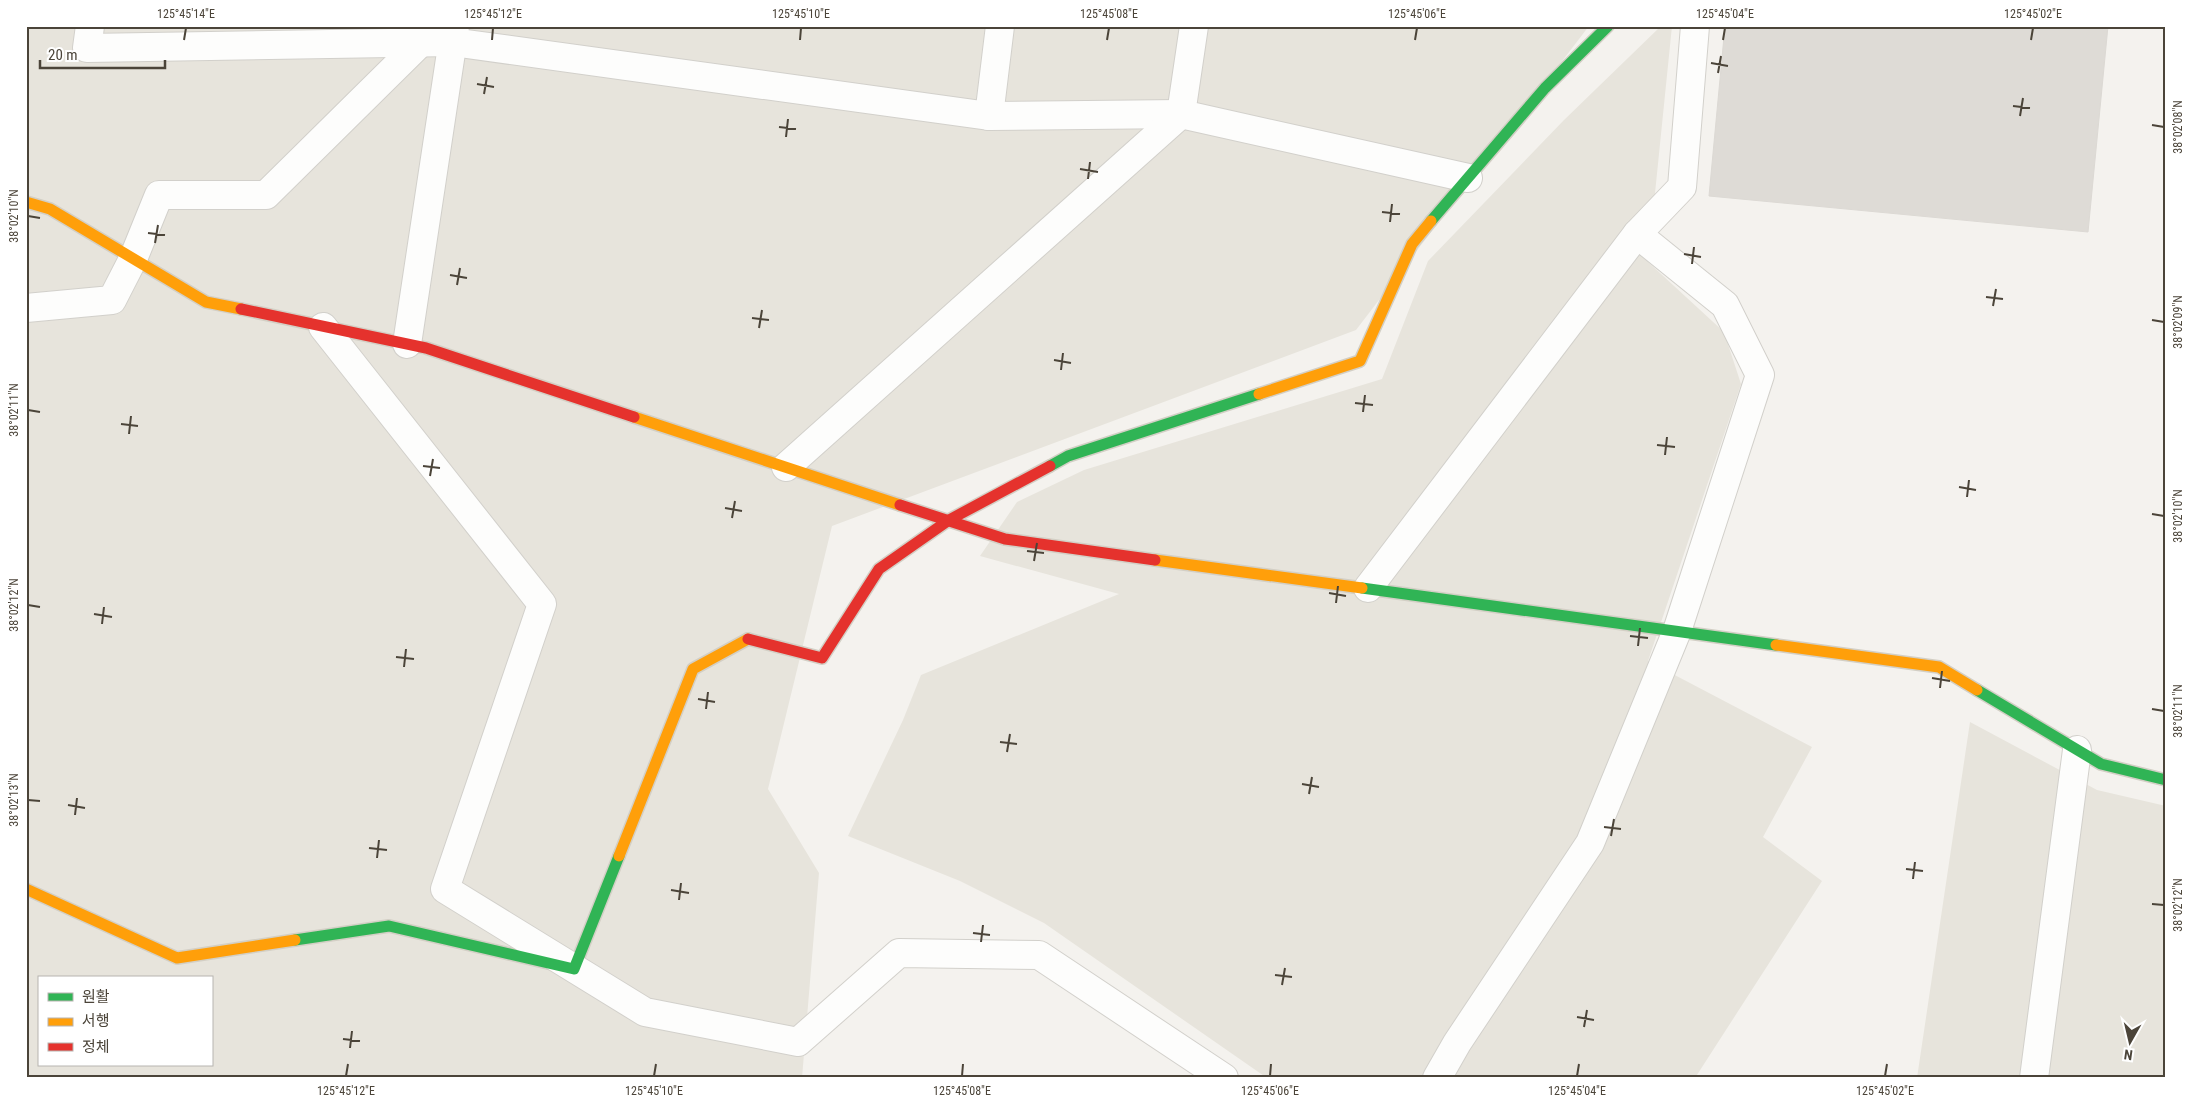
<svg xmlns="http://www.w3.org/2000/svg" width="2192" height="1104" font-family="'Roboto Condensed','Noto Sans KR',sans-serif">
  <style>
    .residential { fill: #e7e4dc; fill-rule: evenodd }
    .building { fill: #dedbd6; stroke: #dcd9d4 }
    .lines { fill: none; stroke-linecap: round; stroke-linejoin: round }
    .street-casing { stroke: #d2d0cb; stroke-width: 30 }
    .fast-casing { stroke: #d3cfc5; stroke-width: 14 }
    .slow-casing { stroke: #d3cfc5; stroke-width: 14 }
    .jam-casing { stroke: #d3cfc5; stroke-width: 14 }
    .street { stroke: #fdfdfc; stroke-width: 28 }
    .fast { stroke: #30b455; stroke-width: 11 }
    .slow { stroke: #ff9f0a; stroke-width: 11 }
    .jam { stroke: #e5322d; stroke-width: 11 }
    .ticks { fill: none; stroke: #4b4439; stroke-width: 2 }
    .neatline { fill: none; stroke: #4b4439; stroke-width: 2 }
    .ticks-label { font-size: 12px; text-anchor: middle; fill: #4b4439 }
  </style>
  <rect width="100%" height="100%" fill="#f4f2ee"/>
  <g class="residential">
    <path d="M26 26H1589L1356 330 832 526 768 789 819 873 802 1078H26ZM39 978H211V1065H39Z"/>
    <path d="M1661 26H1672L1648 262 1724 332 1741 384 1648 661 1812 747 1763 837 1822 881 1695 1078H1267L1044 923 960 881 848 836 903 720 921 675 1119 594 980 556 1017 502 1084 470 1382 379 1428 261 1564 120Z"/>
    <path d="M1970 722 2097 790 2166 806V1078H1917Z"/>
  </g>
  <path class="building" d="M1725 26H2108L2088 232 1709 196Z"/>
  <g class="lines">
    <g class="street-casing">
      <g id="street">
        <path d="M90 26 87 48 452 42 989 116 1181 114 1468 178"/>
        <path d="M989 116 1000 26"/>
        <path d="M26 308 112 300 133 259 159 195H266L420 43"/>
        <path d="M323 327 542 604 445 889 645 1012 798 1042 899 953 1039 955 1224 1078"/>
        <path d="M407 344 455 26"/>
        <path d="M786 467 1181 114 1194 26"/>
        <path d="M1368 588 1637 234 1682 187 1695 26"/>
        <path d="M1437 1078 1457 1043 1590 843 1677 631 1760 375 1725 305 1637 234"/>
        <path d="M2034 1078 2077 750"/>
      </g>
    </g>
    <g class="fast-casing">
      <g id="fast">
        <path d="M1431 221 1545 88 1608 26"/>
        <path d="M1050 466 1068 456 1259 394"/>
        <path d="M1362 588 1776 645"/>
        <path d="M1977 690 2101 764 2166 780"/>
        <path d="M295 940 389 926 574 969 619 856"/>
      </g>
    </g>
    <g class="slow-casing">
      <g id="slow">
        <path d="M26 202 50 209 206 302 241 309"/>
        <path d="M1259 394 1360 361 1412 244 1431 221"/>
        <path d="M634 417 900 505"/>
        <path d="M1155 560 1362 588"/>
        <path d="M1776 645 1939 667 1977 690"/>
        <path d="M619 856 693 669 748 639"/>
        <path d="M26 889 177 958 295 940"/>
      </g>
    </g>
    <g class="jam-casing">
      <g id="jam">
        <path d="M241 309 426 348 634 417"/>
        <path d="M900 505 1005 539 1155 560"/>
        <path d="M748 639 822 658 879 569 949 520 1050 466"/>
      </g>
    </g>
    <use href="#street" class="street"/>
    <use href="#fast" class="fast"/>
    <use href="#slow" class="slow"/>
    <use href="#jam" class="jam"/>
  </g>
  <path class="ticks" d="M184 40 186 28M492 40 493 28M800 40 801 28M1107 40 1109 28M1415 40 1417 28M1723 40 1725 28M2031 40 2033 28M1711 63 1728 66M1718 73 1721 56M477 84 494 87M484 94 487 77M2013 106 2030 108M2020 116 2023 98M2152 125 2164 127M779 127 796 129M786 137 788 119M1080 169 1098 172M1088 179 1090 162M1382 212 1400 214M28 216 40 218M1390 222 1392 204M148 233 165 235M155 243 158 225M1684 254 1701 257M1692 264 1694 247M450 275 467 278M457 285 460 268M1986 297 2003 299M1993 306 1996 289M752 318 769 320M2152 320 2164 322M759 328 762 310M1054 360 1071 363M1061 370 1063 353M1355 403 1373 405M28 410 40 412M1363 412 1365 395M121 424 138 426M129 434 131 416M1657 445 1675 447M1665 455 1667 437M423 466 440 468M430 476 433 459M1959 487 1976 490M1967 497 1969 480M725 508 742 511M2152 514 2164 516M732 518 735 501M1027 551 1044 553M1034 561 1037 543M1329 593 1346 596M1336 603 1338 586M28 605 40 607M94 614 112 617M102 624 104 607M1630 636 1648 638M1638 646 1640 628M396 657 414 659M404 667 406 649M1932 678 1950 681M1940 688 1942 671M698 699 715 702M706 709 708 692M2152 709 2164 711M1000 742 1017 744M1007 752 1010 734M1302 784 1319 787M1309 794 1312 777M28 800 40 801M68 805 85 808M75 815 77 798M1604 827 1621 829M1611 836 1614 819M369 848 387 850M377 858 379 840M1906 869 1923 871M1913 879 1915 862M671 890 689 893M679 900 681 883M2152 904 2164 905M973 933 990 935M981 942 983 925M1275 975 1292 977M1282 985 1285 968M1577 1017 1594 1020M1584 1027 1587 1010M343 1039 360 1041M350 1048 352 1031M346 1076 348 1064M654 1076 656 1064M962 1076 963 1064M1270 1076 1271 1064M1577 1076 1579 1064M1885 1076 1887 1064"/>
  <rect width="2192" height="1104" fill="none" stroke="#ffffff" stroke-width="55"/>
  <rect x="38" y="976" width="175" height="90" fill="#ffffff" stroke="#b7b4b0"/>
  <rect x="48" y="993" width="25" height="8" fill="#30b455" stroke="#b7b4b0"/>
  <text x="82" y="1002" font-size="15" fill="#4b4439">원활</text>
  <rect x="48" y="1018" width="25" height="8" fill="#ff9f0a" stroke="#b7b4b0"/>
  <text x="82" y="1026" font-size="15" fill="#4b4439">서행</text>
  <rect x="48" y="1043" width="25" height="8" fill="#e5322d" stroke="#b7b4b0"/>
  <text x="82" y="1052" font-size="15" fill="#4b4439">정체</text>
  <g transform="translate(2130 1042) rotate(188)" stroke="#ffffff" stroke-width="4" paint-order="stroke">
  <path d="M0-4L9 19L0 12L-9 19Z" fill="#4b4439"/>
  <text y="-8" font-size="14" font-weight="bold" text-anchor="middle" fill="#4b4439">N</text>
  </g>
  <path d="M40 60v8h125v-8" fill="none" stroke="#4b4439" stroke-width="2.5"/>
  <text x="48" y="60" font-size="15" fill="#4b4439" stroke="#ffffff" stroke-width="4" paint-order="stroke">20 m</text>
  <rect x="28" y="28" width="2136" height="1048" class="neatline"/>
  <g class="ticks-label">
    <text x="186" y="18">125°45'14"E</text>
    <text x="493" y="18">125°45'12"E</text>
    <text x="801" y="18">125°45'10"E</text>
    <text x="1109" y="18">125°45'08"E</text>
    <text x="1417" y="18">125°45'06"E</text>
    <text x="1725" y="18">125°45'04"E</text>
    <text x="2033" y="18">125°45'02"E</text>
    <text transform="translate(2178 127) rotate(-90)" y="4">38°02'08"N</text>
    <text transform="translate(14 216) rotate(-90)" y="4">38°02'10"N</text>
    <text transform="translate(2178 322) rotate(-90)" y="4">38°02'09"N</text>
    <text transform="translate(14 410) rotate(-90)" y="4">38°02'11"N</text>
    <text transform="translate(2178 516) rotate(-90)" y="4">38°02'10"N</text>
    <text transform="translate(14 605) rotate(-90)" y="4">38°02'12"N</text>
    <text transform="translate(2178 711) rotate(-90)" y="4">38°02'11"N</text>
    <text transform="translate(14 800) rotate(-90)" y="4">38°02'13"N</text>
    <text transform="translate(2178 905) rotate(-90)" y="4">38°02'12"N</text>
    <text x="346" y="1095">125°45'12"E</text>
    <text x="654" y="1095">125°45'10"E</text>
    <text x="962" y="1095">125°45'08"E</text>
    <text x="1270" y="1095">125°45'06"E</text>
    <text x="1577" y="1095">125°45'04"E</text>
    <text x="1885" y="1095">125°45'02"E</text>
  </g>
</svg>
